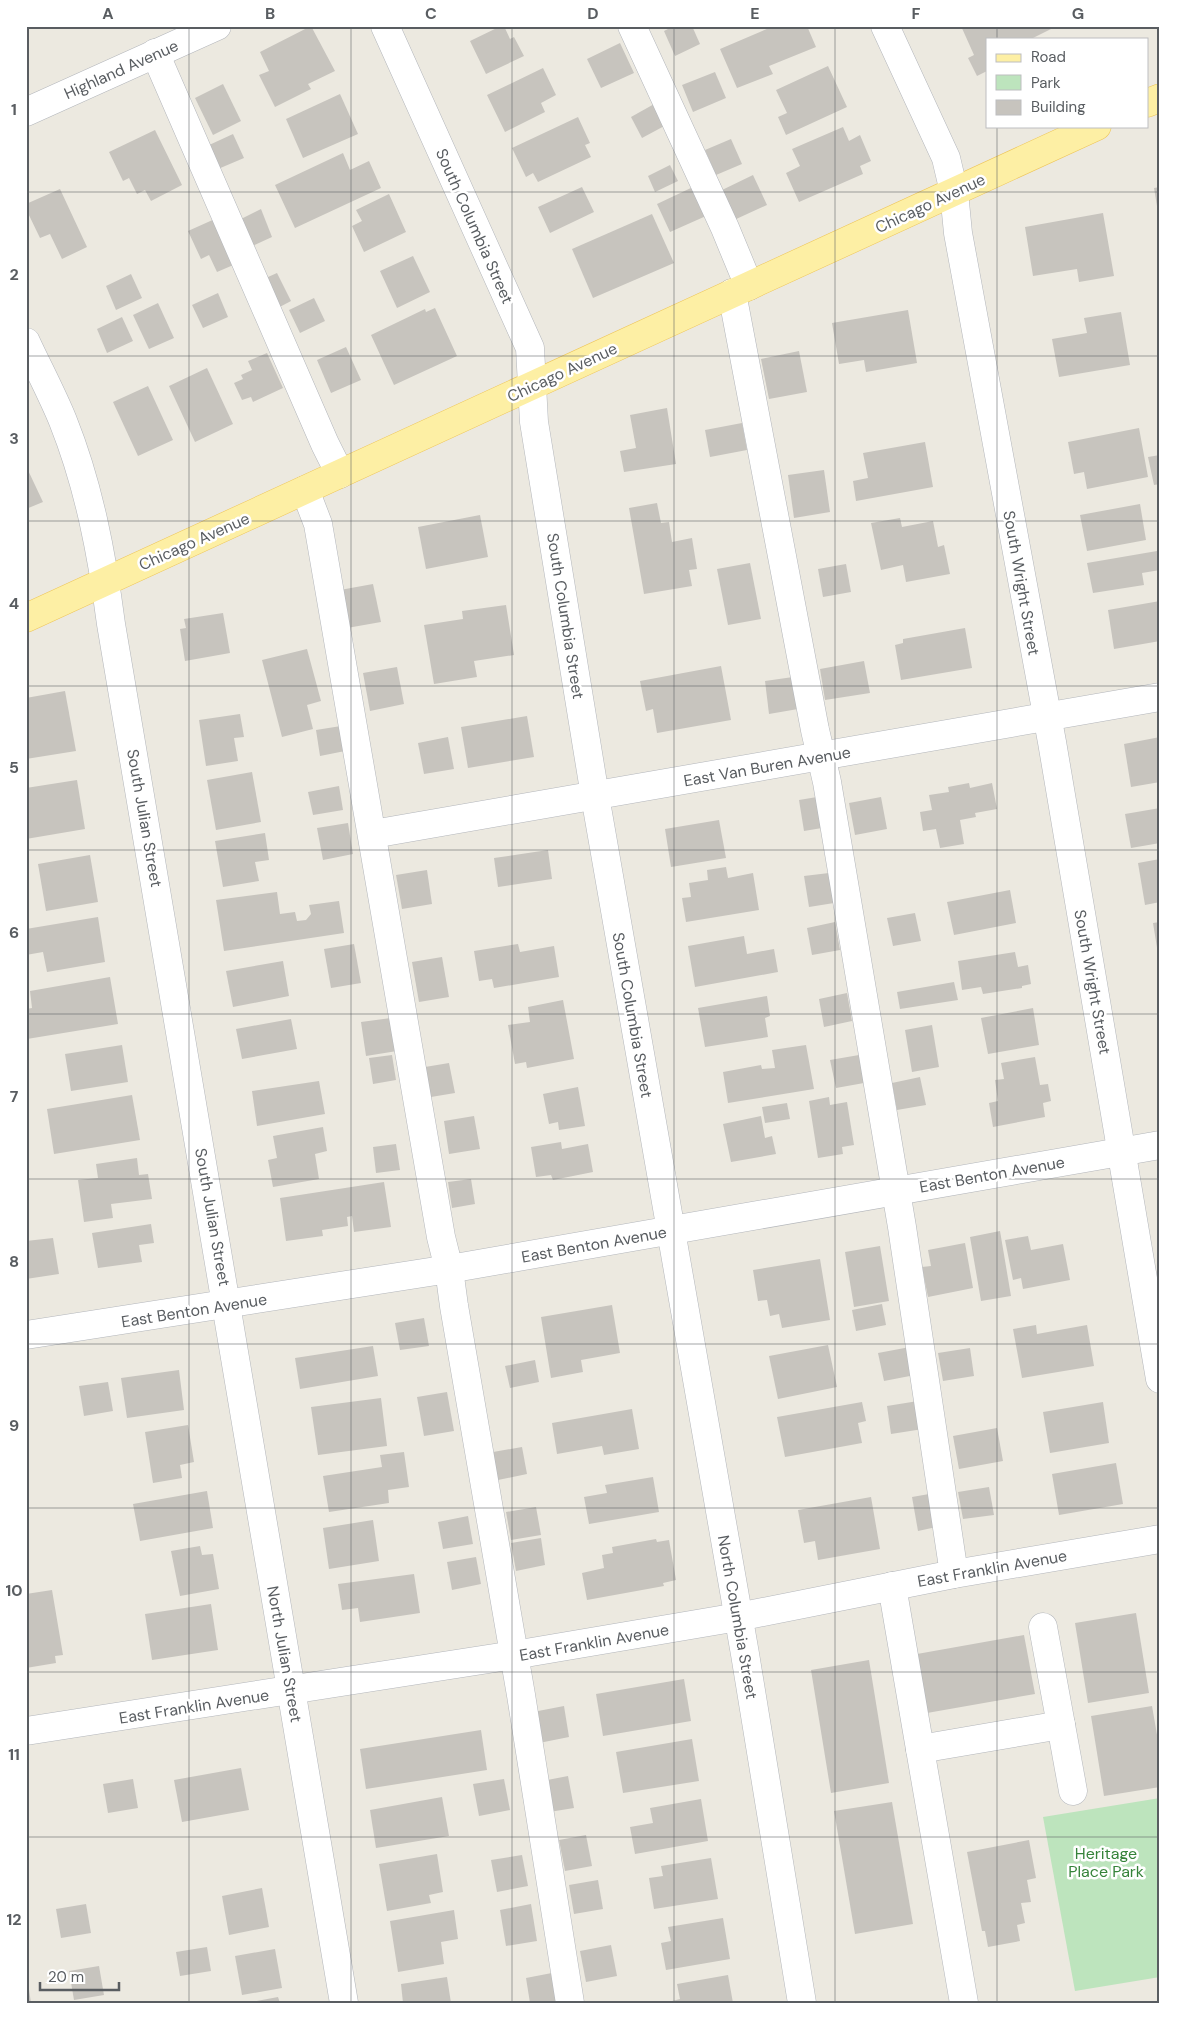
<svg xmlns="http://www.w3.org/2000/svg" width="1186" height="2029" font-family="'DM Sans',sans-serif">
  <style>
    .green { fill: #bde4bd }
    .building { fill: #c7c4be }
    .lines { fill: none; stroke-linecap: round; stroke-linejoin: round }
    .minor-casing { stroke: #b3b6bb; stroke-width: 29 }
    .major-casing { stroke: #eec558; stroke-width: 29 }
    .minor { stroke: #fff; stroke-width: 28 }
    .major { stroke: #fdefa4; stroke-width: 28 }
    .grid { fill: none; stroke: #595d61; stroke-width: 1; stroke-opacity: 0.55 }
    .labels { text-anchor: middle; stroke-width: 5; stroke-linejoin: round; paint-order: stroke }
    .street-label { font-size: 16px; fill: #595d61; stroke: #fff }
    .park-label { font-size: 16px; fill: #36833a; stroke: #fff }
    .neatline { fill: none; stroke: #595d61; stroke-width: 2 }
    .grid-label { font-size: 16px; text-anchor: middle; font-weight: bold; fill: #595d61 }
  </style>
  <rect width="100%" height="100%" fill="#ece9e0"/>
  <path class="green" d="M1160 1798V1977L1075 1991 1043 1817Z"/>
  <g class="building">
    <path d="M311 26 335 71 308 84 311 89 275 107 259 75 269 71 260 52Z"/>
    <path d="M501 26H504L510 39 514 37 524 56 486 74 470 41Z"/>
    <path d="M674 26H692L700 44 675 56 664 31Z"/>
    <path d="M774 26H807L816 47 769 66 773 74 737 88 720 49Z"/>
    <path d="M961 26H1057L1031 39H987V71L977 76 968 58 974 55Z"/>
    <path d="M620 43 634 73 601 88 587 59Z"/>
    <path d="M828 66 847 107 786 135 778 117 787 113 776 90Z"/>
    <path d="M543 68 556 95 541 103 545 112 505 132 487 95Z"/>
    <path d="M715 72 726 98 693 112 682 85Z"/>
    <path d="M223 84 241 121 213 135 195 98Z"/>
    <path d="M340 94 358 134 303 158 286 119Z"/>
    <path d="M656 103 668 124 642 138 631 117Z"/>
    <path d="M578 117 590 143 585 145 591 157 538 182 533 173 526 177 512 148Z"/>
    <path d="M843 127 849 141 860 135 871 161 860 166 863 174 799 202 786 173 800 166 792 149Z"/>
    <path d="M155 130 182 185 151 201 145 190 137 194 129 178 123 181 109 152Z"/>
    <path d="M233 134 244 158 218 169 207 146Z"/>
    <path d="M731 139 742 164 716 175 705 150Z"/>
    <path d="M343 153 350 170 369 161 381 188 295 228 275 185Z"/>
    <path d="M670 165 678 181 655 192 648 176Z"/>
    <path d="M753 175 767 205 734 220 720 191Z"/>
    <path d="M582 187 594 212 550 233 538 207Z"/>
    <path d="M693 187 706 216 670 232 657 204Z"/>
    <path d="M1160 187V218H1159L1154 188Z"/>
    <path d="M60 189 87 247 62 259 50 234 40 238 26 209V204Z"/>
    <path d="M389 194 406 232 364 252 352 226 362 221 356 210Z"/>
    <path d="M261 209 272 237 246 249 235 222Z"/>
    <path d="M1103 213 1114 276 1079 282 1077 269 1033 276 1025 227Z"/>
    <path d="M652 214 674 263 593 298 572 249Z"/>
    <path d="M217 218 238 263 217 272 209 255 201 259 188 231Z"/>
    <path d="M413 256 430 292 397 308 380 271Z"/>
    <path d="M277 273 291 301 274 310 259 281Z"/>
    <path d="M131 274 142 298 116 310 106 286Z"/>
    <path d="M218 293 228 317 203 328 192 305Z"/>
    <path d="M314 298 325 321 300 333 289 310Z"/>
    <path d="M158 303 174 338 149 349 133 315Z"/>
    <path d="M435 308 457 356 394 385 371 335 425 309 426 312Z"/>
    <path d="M908 310 917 363 866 372 864 360 839 364 832 323Z"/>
    <path d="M1121 312 1130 365 1059 377 1052 339 1087 333 1084 318Z"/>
    <path d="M122 317 133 341 107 353 97 329Z"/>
    <path d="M346 347 361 380 331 393 317 360Z"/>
    <path d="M799 351 807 392 769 399 761 359Z"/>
    <path d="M267 353 283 388 253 402 251 397 242 400 234 383 243 379 241 375 252 370 248 361Z"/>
    <path d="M207 368 233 424 195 442 169 386Z"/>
    <path d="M148 386 173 440 138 456 113 402Z"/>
    <path d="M667 408 676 464 624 472 620 451 636 448 630 415Z"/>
    <path d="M742 423 747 450 710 457 705 430Z"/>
    <path d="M1139 428 1148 477 1087 489 1084 472 1074 474 1068 442Z"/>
    <path d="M925 442 933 487 856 501 853 481 868 478 863 453Z"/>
    <path d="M1160 455V484L1154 485 1148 457Z"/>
    <path d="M26 466 43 502 26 509Z"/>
    <path d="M824 470 830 512 794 518 788 475Z"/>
    <path d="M657 503 661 523 669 522 672 542 692 538 697 569 689 570 692 586 644 594 629 508Z"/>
    <path d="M1140 504 1146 540 1087 551 1080 515Z"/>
    <path d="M480 515 488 557 426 569 418 527Z"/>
    <path d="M900 518 902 527 933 521 938 547 944 545 950 574 906 582 903 565 881 570 871 523Z"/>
    <path d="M1157 551 1160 570 1142 573 1144 585 1093 593 1087 563Z"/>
    <path d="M750 563 761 619 728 625 717 569Z"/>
    <path d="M846 564 851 592 823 597 818 569Z"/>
    <path d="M373 584 381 622 347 628 340 590Z"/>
    <path d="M1160 601V641L1114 649 1108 610Z"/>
    <path d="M506 605 514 655 474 661 477 677 434 684 424 625 463 619 462 611Z"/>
    <path d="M223 613 230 653 185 661 180 629 186 628 184 619Z"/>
    <path d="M965 628 972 668 901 680 895 645 903 643V639Z"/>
    <path d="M307 649 321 701 307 705 313 729 282 737 262 660Z"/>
    <path d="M864 661 870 693 825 700 820 669Z"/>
    <path d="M721 666 731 720 657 733 653 709 646 711 640 681Z"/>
    <path d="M397 667 404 704 370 711 363 673Z"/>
    <path d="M793 677 798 709 769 714 765 681Z"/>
    <path d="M65 691 76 751 26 759V698Z"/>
    <path d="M240 714 244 737 234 738 238 761 206 766 199 720Z"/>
    <path d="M527 716 534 757 468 768 461 727Z"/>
    <path d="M341 726 345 751 320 756 316 730Z"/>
    <path d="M448 737 454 769 424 774 418 743Z"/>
    <path d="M1160 737V782L1131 787 1124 744Z"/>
    <path d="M252 772 261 822 216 830 207 780Z"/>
    <path d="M77 780 85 829 26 839V788Z"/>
    <path d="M969 783 970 788 992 783 997 809 975 813 976 817 960 820 964 844 940 848 936 829 923 831 920 812 932 810 929 795 949 792 948 787Z"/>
    <path d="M339 786 343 810 313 815 308 792Z"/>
    <path d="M817 797 822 828 804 831 799 800Z"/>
    <path d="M881 797 887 829 855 835 849 803Z"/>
    <path d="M1160 808V843L1131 848 1125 814Z"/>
    <path d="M719 820 726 858 671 867 665 829Z"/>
    <path d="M348 823 353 854 323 860 317 828Z"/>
    <path d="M265 833 269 860 255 862 259 881 223 887 215 841Z"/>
    <path d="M548 850 552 879 498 887 494 858Z"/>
    <path d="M90 855 98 902 46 911 38 864Z"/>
    <path d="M1160 859V902L1145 905 1138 863Z"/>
    <path d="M726 867 728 878 753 873 759 910 686 922 682 898 691 897 689 883 708 880 707 870Z"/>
    <path d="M427 870 432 904 402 909 396 875Z"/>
    <path d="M829 873 834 903 809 907 804 876Z"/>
    <path d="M1010 890 1016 923 954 935 947 902Z"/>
    <path d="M277 892 280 914 295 912 297 921 306 920 311 914 309 905 339 901 344 933 224 951 216 900Z"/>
    <path d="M915 913 921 941 893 946 887 918Z"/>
    <path d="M98 917 105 962 47 972 43 952 26 955V929Z"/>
    <path d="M835 922 840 950 812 955 807 928Z"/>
    <path d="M1160 922V960H1159L1153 923Z"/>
    <path d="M744 936 747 954 774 949 778 972 695 987 688 946Z"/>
    <path d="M354 944 361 983 331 988 324 949Z"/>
    <path d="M518 944 520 952 554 946 559 977 494 988 492 979 479 981 474 951Z"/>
    <path d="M1015 952 1018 967 1028 965 1031 984 1022 986V988L983 994 981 987 962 990 958 961Z"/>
    <path d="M442 957 449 997 419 1002 412 962Z"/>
    <path d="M283 961 289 996 233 1007 226 971Z"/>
    <path d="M110 977 118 1024 27 1039 26 1009 32 1008 30 991Z"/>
    <path d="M954 982 958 1000 900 1009 897 992Z"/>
    <path d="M847 993 852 1021 824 1027 819 999Z"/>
    <path d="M767 996 770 1016 765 1018 768 1037 705 1047 698 1008Z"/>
    <path d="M563 1000 574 1059 527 1068 526 1062 515 1064 508 1025 530 1022 528 1007Z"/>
    <path d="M1033 1008 1039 1045 988 1054 981 1018Z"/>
    <path d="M391 1018 397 1051 366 1056 361 1022Z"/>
    <path d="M291 1019 297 1049 242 1059 236 1029Z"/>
    <path d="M932 1025 939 1067 912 1072 905 1030Z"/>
    <path d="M122 1045 128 1082 71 1091 65 1054Z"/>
    <path d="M806 1045 814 1089 728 1103 723 1072 761 1065 762 1069 775 1068 772 1050Z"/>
    <path d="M392 1055 396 1080 373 1084 369 1058Z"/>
    <path d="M859 1055 864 1083 836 1088 830 1060Z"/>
    <path d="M1035 1057 1040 1085 1048 1084 1051 1101 1043 1103 1045 1117 993 1127 989 1103 998 1101 995 1080 1004 1079 1001 1063Z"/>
    <path d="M449 1063 455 1093 425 1098 419 1068Z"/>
    <path d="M920 1077 926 1105 897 1110 892 1083Z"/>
    <path d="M319 1081 325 1114 257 1126 252 1091Z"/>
    <path d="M578 1087 585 1126 559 1130 558 1122 549 1124 543 1094Z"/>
    <path d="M132 1095 140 1140 54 1154 47 1109Z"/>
    <path d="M829 1097 830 1105 847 1102 854 1145 842 1147 843 1154 818 1158 809 1101Z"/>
    <path d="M787 1103 790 1119 765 1123 762 1107Z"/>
    <path d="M474 1116 480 1149 449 1154 444 1121Z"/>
    <path d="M761 1116 765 1138 772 1136 776 1154 731 1162 723 1124Z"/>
    <path d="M323 1127 327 1151 315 1154 319 1179 273 1187 268 1160 277 1158 273 1136Z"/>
    <path d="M561 1142 562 1149 588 1144 593 1172 553 1180 551 1175 536 1177 531 1147Z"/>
    <path d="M396 1144 400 1170 376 1173 373 1147Z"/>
    <path d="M137 1158 139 1175 148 1174 152 1199 111 1204 113 1218 84 1222 78 1180 98 1178 96 1164Z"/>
    <path d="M471 1179 475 1204 452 1208 448 1182Z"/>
    <path d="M384 1182 391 1227 354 1232 352 1216 347 1217 348 1226 322 1230 323 1236 286 1241 280 1198Z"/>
    <path d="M151 1224 154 1243 139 1245 142 1262 98 1268 92 1233Z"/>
    <path d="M1000 1231 1011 1296 981 1301 970 1237Z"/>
    <path d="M1028 1236 1031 1250 1063 1244 1070 1280 1023 1289 1021 1278 1013 1280 1005 1240Z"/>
    <path d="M53 1238 59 1274 26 1279V1241Z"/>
    <path d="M965 1243 973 1288 928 1297 922 1267 931 1266 928 1250Z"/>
    <path d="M880 1246 889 1301 854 1307 845 1252Z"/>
    <path d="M820 1259 830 1320 782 1328 779 1314 770 1316 767 1300 758 1301 753 1270Z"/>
    <path d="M882 1304 886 1325 856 1331 852 1310Z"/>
    <path d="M612 1305 620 1353 581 1360 583 1372 551 1378 541 1317Z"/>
    <path d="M424 1318 429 1346 400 1350 395 1323Z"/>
    <path d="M1036 1325 1037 1334 1087 1325 1094 1366 1022 1378 1013 1329Z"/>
    <path d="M828 1345 837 1387 778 1399 769 1356Z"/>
    <path d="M373 1346 378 1376 300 1389 295 1358Z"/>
    <path d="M910 1347 915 1375 884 1381 878 1353Z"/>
    <path d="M970 1348 974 1376 943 1381 938 1353Z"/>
    <path d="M535 1360 539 1382 510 1388 505 1366Z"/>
    <path d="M179 1370 184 1410 127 1418 121 1378Z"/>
    <path d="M108 1382 113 1411 84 1416 79 1386Z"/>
    <path d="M447 1392 454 1431 424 1436 417 1397Z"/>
    <path d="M381 1398 387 1446 318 1455 311 1407Z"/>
    <path d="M918 1401 923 1429 891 1434 887 1406Z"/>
    <path d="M862 1402 866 1421 858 1423 862 1443 785 1457 777 1417Z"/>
    <path d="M1103 1402 1109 1443 1050 1453 1043 1412Z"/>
    <path d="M632 1409 639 1449 604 1455 602 1446 557 1454 552 1423Z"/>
    <path d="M188 1425 194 1462 180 1465 182 1478 153 1483 145 1432Z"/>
    <path d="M997 1428 1003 1461 959 1469 953 1436Z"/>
    <path d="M522 1447 527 1474 498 1480 493 1452Z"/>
    <path d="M404 1452 409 1487 388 1490 389 1503 329 1512 323 1476 382 1467 380 1455Z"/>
    <path d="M1116 1463 1123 1504 1059 1515 1052 1474Z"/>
    <path d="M653 1477 659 1512 589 1524 584 1497 607 1493 605 1485Z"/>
    <path d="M989 1487 994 1515 963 1519 958 1492Z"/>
    <path d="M207 1491 213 1528 140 1541 133 1504Z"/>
    <path d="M935 1493 941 1526 918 1531 912 1497Z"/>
    <path d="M871 1497 880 1549 818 1560 815 1541 804 1543 798 1510Z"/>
    <path d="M536 1507 541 1535 511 1540 506 1512Z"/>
    <path d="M468 1516 473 1544 443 1549 438 1522Z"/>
    <path d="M373 1520 379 1561 329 1569 323 1528Z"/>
    <path d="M541 1538 545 1565 516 1571 511 1543Z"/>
    <path d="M656 1539 657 1542 669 1540 676 1580 663 1583 664 1586 587 1600 582 1573 604 1568 602 1555 613 1553 612 1547Z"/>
    <path d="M200 1546 202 1555 213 1554 219 1589 180 1596 171 1551Z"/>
    <path d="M476 1557 481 1584 452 1590 447 1562Z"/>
    <path d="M414 1574 420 1613 360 1622 358 1608 342 1610 338 1584Z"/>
    <path d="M52 1590 63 1655 55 1656 56 1663 26 1668V1594Z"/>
    <path d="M211 1604 218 1650 152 1660 145 1614Z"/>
    <path d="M1136 1613 1149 1693 1088 1703 1075 1623Z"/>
    <path d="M1024 1635 1035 1694 927 1713 917 1654Z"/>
    <path d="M869 1660 889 1783 831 1793 811 1670Z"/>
    <path d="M684 1679 691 1721 603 1736 596 1694Z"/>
    <path d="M564 1706 569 1737 539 1743 533 1712Z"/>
    <path d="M1152 1706 1160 1752V1787L1104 1796 1091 1716Z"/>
    <path d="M481 1730 487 1770 366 1789 360 1749Z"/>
    <path d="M692 1739 699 1781 623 1793 616 1752Z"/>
    <path d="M241 1768 249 1810 182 1822 174 1780Z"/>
    <path d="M568 1776 574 1808 543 1813 537 1782Z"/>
    <path d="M133 1779 138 1808 108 1813 103 1784Z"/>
    <path d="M504 1779 510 1810 479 1816 473 1784Z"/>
    <path d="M442 1797 449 1836 376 1848 370 1810Z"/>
    <path d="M701 1799 708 1841 635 1854 630 1827 653 1823 650 1808Z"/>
    <path d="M892 1802 913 1924 855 1934 834 1811Z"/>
    <path d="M586 1835 592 1866 565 1871 559 1840Z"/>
    <path d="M1029 1840 1036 1878 1027 1880 1031 1902 1021 1903 1025 1923 1017 1925 1020 1941 988 1947 985 1931H982L967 1852Z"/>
    <path d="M437 1854 443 1892 429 1895 431 1903 387 1911 379 1864Z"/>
    <path d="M522 1855 528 1886 497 1892 491 1860Z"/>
    <path d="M711 1858 718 1899 654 1909 649 1878 663 1876 661 1866Z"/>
    <path d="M598 1880 603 1909 574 1914 569 1885Z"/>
    <path d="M262 1888 269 1927 229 1935 222 1896Z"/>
    <path d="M86 1904 91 1933 61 1938 56 1909Z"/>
    <path d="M531 1904 537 1941 506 1946 500 1910Z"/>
    <path d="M454 1910 458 1939 441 1942 444 1964 398 1972 390 1921Z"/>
    <path d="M723 1918 730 1959 666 1970 661 1943 671 1941 668 1927Z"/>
    <path d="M611 1945 617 1976 586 1982 580 1951Z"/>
    <path d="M207 1947 211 1971 180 1976 176 1952Z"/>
    <path d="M275 1949 282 1988 242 1995 235 1956Z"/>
    <path d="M99 1966 104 1995 74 2000 69 1971Z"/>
    <path d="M557 1972 562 2003H530L526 1978Z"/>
    <path d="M728 1975 733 2003H664L680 1999 677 1984Z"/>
    <path d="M27 1976 31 2003H26Z"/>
    <path d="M447 1977 451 2003H403L401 1984Z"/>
    <path d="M278 1997 280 2003H252V2002Z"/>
  </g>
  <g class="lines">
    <g class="minor-casing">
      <g id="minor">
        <path d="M385 26 530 348 534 422 595 796 745 1654 802 2003"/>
        <path d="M632 26 725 228 749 286"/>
        <path d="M885 26 946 158 954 192 958 233 1052 742 1160 1379"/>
        <path d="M155 53 325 444 340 474"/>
        <path d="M26 112 217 26"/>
        <path d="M732 293 815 730 827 782 902 1227 954 1574"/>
        <path d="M26 342C38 368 52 394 63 421 89 486 102 555 111 624 191 1083 266 1543 344 2003"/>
        <path d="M305 490 318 524 441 1237 449 1269 454 1306 521 1695 570 2003"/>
        <path d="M373 834 1160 697"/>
        <path d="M26 1335 449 1269 1160 1145"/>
        <path d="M892 1586 920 1749 1061 1725 1043 1627"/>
        <path d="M1061 1725 1073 1791"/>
        <path d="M26 1731 514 1655 738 1617 954 1574 1160 1539"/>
        <path d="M920 1749 964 2003"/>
      </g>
    </g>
    <g class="major-casing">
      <g id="major">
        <path d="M1147 103 1160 98"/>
        <path d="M26 618 1097 126"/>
      </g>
    </g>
    <use href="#minor" class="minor"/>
    <use href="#major" class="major"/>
  </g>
  <path class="grid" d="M189 26V2003M351 26V2003M512 26V2003M674 26V2003M835 26V2003M997 26V39M997 126V2003M26 192H1160M26 356H1160M26 521H1160M26 686H1160M26 850H1160M26 1014H1160M26 1179H1160M26 1344H1160M26 1508H1160M26 1672H1160M26 1837H1160"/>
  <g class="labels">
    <g class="street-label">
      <text transform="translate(121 69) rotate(-24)" y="6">Highland Avenue</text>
      <text transform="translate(930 203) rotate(-25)" y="6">Chicago Avenue</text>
      <text transform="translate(475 226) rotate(66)" y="6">South Columbia Street</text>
      <text transform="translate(562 372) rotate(-25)" y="6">Chicago Avenue</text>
      <text transform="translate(194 541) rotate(-24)" y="6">Chicago Avenue</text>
      <text transform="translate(1022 583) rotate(80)" y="6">South Wright Street</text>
      <text transform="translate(566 616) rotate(81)" y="6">South Columbia Street</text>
      <text transform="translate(767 766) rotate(-10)" y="6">East Van Buren Avenue</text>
      <text transform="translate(145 818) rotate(80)" y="6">South Julian Street</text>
      <text transform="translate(1093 982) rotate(80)" y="6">South Wright Street</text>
      <text transform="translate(633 1015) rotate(80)" y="6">South Columbia Street</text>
      <text transform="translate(992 1174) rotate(-10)" y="6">East Benton Avenue</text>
      <text transform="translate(213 1217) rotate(80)" y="6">South Julian Street</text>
      <text transform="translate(594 1244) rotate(-10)" y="6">East Benton Avenue</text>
      <text transform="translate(194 1310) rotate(-9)" y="6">East Benton Avenue</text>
      <text transform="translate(992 1568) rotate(-10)" y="6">East Franklin Avenue</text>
      <text transform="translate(738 1617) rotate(80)" y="6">North Columbia Street</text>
      <text transform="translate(594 1642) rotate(-10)" y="6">East Franklin Avenue</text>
      <text transform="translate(285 1654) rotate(80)" y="6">North Julian Street</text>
      <text transform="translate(194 1706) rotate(-9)" y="6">East Franklin Avenue</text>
    </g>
    <g class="park-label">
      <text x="1106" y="1859">Heritage<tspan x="1106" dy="18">Place Park</tspan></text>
    </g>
  </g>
  <rect width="1186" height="2029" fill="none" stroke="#ffffff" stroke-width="55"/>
  <rect x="986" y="38" width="162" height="90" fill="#ffffff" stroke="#bdbec0"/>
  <rect x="996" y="54" width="25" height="8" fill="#fdefa4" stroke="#bdbec0"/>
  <text x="1031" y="62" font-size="15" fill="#595d61">Road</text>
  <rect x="996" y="75" width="25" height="15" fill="#bde4bd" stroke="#bdbec0"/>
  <text x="1031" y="88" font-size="15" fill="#595d61">Park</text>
  <rect x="996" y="100" width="25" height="15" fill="#c7c4be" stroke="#bdbec0"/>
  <text x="1031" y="112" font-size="15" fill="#595d61">Building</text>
  <path d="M40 1982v8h79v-8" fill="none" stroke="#595d61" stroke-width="2.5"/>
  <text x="48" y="1982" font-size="15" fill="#595d61" stroke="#ffffff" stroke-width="4" paint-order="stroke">20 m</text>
  <rect x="28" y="28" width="1130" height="1974" class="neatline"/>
  <g class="grid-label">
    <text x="108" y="19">A</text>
    <text x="270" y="19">B</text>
    <text x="431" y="19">C</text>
    <text x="593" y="19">D</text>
    <text x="755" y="19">E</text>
    <text x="916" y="19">F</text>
    <text x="1078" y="19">G</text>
    <text x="14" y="115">1</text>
    <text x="14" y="280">2</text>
    <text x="14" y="444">3</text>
    <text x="14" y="609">4</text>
    <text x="14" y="773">5</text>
    <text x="14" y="938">6</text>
    <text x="14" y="1102">7</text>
    <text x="14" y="1267">8</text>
    <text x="14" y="1431">9</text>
    <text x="14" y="1596">10</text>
    <text x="14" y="1760">11</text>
    <text x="14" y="1925">12</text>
  </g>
</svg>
